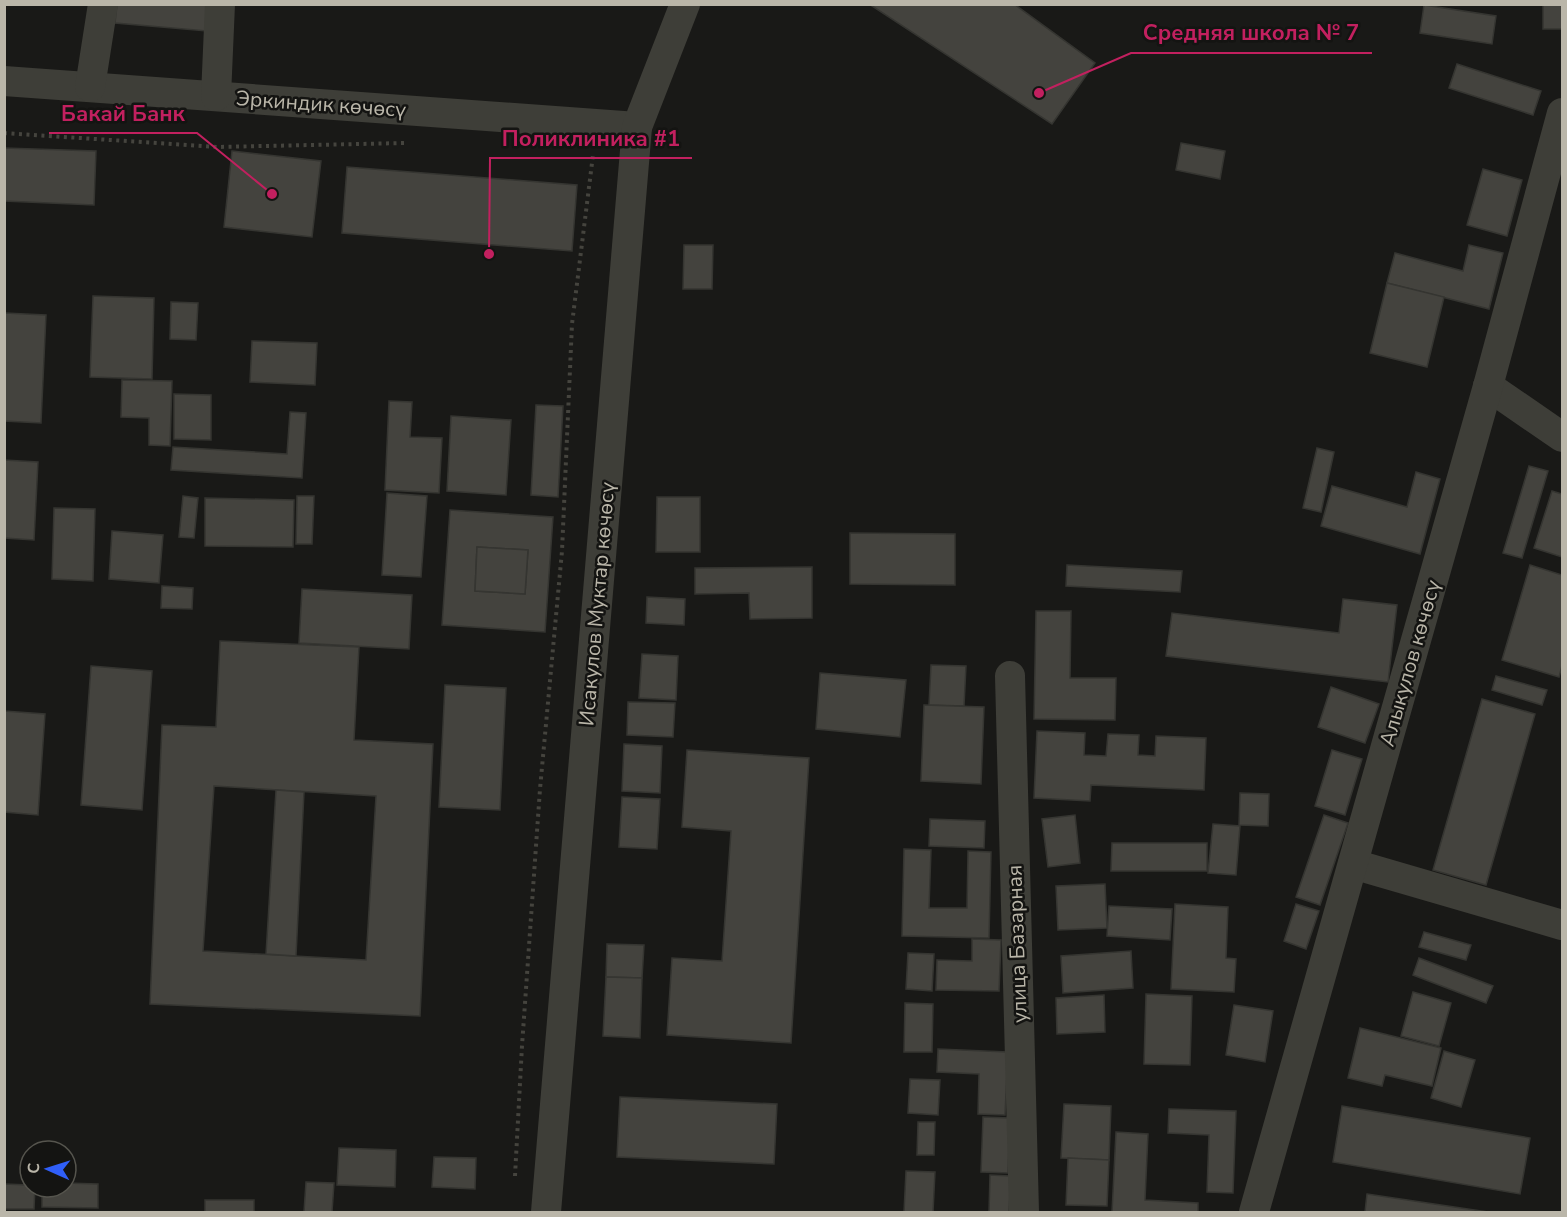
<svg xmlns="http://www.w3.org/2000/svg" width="1567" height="1217" font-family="'Nunito Sans',sans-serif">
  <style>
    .building { fill: #44433e; stroke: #353531; stroke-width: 1.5; fill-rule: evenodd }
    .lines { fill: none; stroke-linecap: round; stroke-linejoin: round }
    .path { stroke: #45443e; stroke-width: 4; stroke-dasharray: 3 4.5; stroke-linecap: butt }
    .minor { stroke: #3e3e38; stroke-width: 30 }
    .labels { text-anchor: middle; stroke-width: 5; stroke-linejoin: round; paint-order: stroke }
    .street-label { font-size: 21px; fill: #bab6a9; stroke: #141412 }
    .leader { fill: none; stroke: #c2205f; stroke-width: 2 }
    .callout-dot { fill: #c2205f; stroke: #141412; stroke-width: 2 }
    .callout-label { font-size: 22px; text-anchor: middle; font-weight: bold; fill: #c2205f; stroke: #141412; stroke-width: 5; stroke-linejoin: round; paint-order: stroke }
  </style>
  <rect width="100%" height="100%" fill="#191917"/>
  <g class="building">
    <path d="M117 4H210L207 31 115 23Z"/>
    <path d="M869 4H1014L1095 63 1052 124Z"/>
    <rect x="1543" y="4" width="19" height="25"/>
    <path d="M1424 5 1496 16 1492 44 1420 33Z"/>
    <path d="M1457 64 1541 91 1533 115 1449 88Z"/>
    <path d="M1181 143 1225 151 1220 179 1176 170Z"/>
    <path d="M4 148 96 151 94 205 4 201Z"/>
    <path d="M232 151 321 161 312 237 224 227Z"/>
    <path d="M347 167 577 185 572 251 342 233Z"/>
    <path d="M1483 169 1522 180 1507 236 1467 225Z"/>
    <path d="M684 245H713L712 289H683Z"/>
    <path d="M1469 245 1503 253 1489 309 1387 283 1395 253 1463 271Z"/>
    <path d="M1387 283 1444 297 1427 367 1370 353Z"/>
    <path d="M93 296 154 298 152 379 90 377Z"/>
    <path d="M171 302 198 303 196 340 170 339Z"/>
    <path d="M5 313 46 315 41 423 4 421Z"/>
    <path d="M252 341 317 343 315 385 250 382Z"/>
    <path d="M122 380 172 381 170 446 149 445V418L121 417Z"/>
    <path d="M174 394 211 395V440L174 439Z"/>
    <path d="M389 401 412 402 410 437 442 438 439 493 385 490Z"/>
    <path d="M536 405 563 406 558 497 531 495Z"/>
    <path d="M290 412 306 413 302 478 171 470 173 447 287 454Z"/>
    <path d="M451 416 511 420 506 495 447 491Z"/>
    <path d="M1317 448 1334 452 1321 512 1303 508Z"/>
    <path d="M4 460 38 462 34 540 4 538Z"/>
    <path d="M1529 466 1548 471 1522 558 1503 553Z"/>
    <path d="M1416 472 1440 479 1420 554 1321 526 1332 486 1407 507Z"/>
    <path d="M1552 491 1562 494V557L1534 548Z"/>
    <path d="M387 493 427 496 421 577 382 575Z"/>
    <path d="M183 496 198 498 194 538 179 537Z"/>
    <path d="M297 496H314L312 544H296Z"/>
    <path d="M657 497H700V552H656Z"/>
    <path d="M205 498 294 500 293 547 205 546Z"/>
    <path d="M54 508 95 509 93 581 52 579Z"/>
    <path d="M450 510 553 517 545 632 442 625ZM477 547 528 550 525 594 475 591Z"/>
    <path d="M112 531 163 535 159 583 109 579Z"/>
    <path d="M850 533 955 534V585L850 584Z"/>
    <path d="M477 547 528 550 525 594 475 591Z"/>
    <path d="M1067 565 1182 571 1180 592 1066 586Z"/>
    <path d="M1530 565 1562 575V666L1559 677 1502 660Z"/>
    <path d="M812 567V618L750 619 749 593 695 594V568Z"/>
    <path d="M162 586 193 588 192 609 161 608Z"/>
    <path d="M302 589 412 595 409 649 299 643Z"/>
    <path d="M647 597 685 599 684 625 646 623Z"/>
    <path d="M1343 599 1397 605 1388 682 1166 656 1172 613 1339 633Z"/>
    <path d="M1036 611H1071L1070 678H1116L1115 720 1034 719Z"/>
    <path d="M220 641 359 647 354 740 433 744 420 1016 150 1004 162 725 216 727ZM214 786 376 796 366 960 203 951Z"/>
    <path d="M642 654 678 656 676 700 639 698Z"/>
    <path d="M931 665 966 666 964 706 929 705Z"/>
    <path d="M91 666 152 671 142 810 81 805Z"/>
    <path d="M820 673 906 680 900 737 816 729Z"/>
    <path d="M1496 676 1547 690 1542 705 1492 690Z"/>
    <path d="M445 685 506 688 500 810 439 807Z"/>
    <path d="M1331 687 1379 704 1365 743 1318 727Z"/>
    <path d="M1482 699 1535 714 1486 885 1433 870Z"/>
    <path d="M628 702 675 703 673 737 627 735Z"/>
    <path d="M924 705 984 707 981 784 921 781Z"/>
    <path d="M4 711 45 714 38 815 4 812Z"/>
    <path d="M1037 731 1085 733 1084 755 1106 756 1108 734 1139 735 1138 755 1155 756 1156 736 1206 738 1204 790 1091 785 1090 801 1034 798Z"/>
    <path d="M624 744 662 746 660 793 622 791Z"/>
    <path d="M687 750 809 758 791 1043 667 1035 672 958 722 961 731 831 682 827Z"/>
    <path d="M1332 750 1362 759 1345 815 1315 806Z"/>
    <path d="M276 790 304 792 296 956 266 954Z"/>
    <path d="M1240 793 1269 794 1268 826 1239 825Z"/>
    <path d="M622 797 660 799 657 849 619 847Z"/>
    <path d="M1075 815 1080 863 1048 867 1042 819Z"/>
    <path d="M1324 815 1348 823 1320 905 1296 897Z"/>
    <path d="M930 819 985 821 984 848 929 846Z"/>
    <path d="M1213 824 1240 826 1236 875 1208 873Z"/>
    <path d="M1112 843H1207V871H1111Z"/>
    <path d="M904 849 931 850 929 908H967L968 851 991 852 989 938 902 936Z"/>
    <path d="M1105 884 1107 928 1058 930 1056 886Z"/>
    <path d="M1175 904 1228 907 1226 958 1236 959 1234 992 1171 989Z"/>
    <path d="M1296 904 1319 911 1306 949 1284 941Z"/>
    <path d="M1109 906 1172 909 1170 940 1107 936Z"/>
    <path d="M1424 932 1471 945 1466 960 1419 947Z"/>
    <path d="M972 939 1001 940 999 991 936 990 937 960 972 961Z"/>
    <path d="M607 944 644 945 642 978 606 977Z"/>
    <path d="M1131 951 1133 988 1063 993 1061 956Z"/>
    <path d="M908 953 934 954 932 991 906 989Z"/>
    <path d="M1419 958 1493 986 1486 1003 1413 975Z"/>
    <path d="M606 977 642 978 640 1038 603 1036Z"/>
    <path d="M1413 992 1451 1003 1439 1046 1401 1036Z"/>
    <path d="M1146 994 1192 996 1190 1065 1144 1064Z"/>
    <path d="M1104 995 1105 1032 1057 1034 1056 998Z"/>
    <path d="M905 1003 933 1004 932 1052H904Z"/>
    <path d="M1234 1005 1273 1011 1265 1062 1226 1055Z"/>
    <path d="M1360 1028 1441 1048 1432 1086 1385 1075 1382 1086 1348 1078Z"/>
    <path d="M938 1049 1008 1052 1005 1115 978 1114 979 1074 937 1072Z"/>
    <path d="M1444 1051 1475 1060 1461 1107 1431 1098Z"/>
    <path d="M910 1079 940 1080 938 1115 908 1113Z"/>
    <path d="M620 1097 777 1104 774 1164 617 1157Z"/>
    <path d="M1064 1104 1111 1106 1109 1160 1061 1158Z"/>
    <path d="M1342 1106 1530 1138 1520 1194 1333 1162Z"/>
    <path d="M1169 1109 1236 1111 1233 1193 1207 1192 1209 1135 1168 1133Z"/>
    <path d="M983 1117 1010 1118 1008 1173 981 1172Z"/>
    <path d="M918 1122H935L934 1155H917Z"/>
    <path d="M1116 1132 1148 1134 1145 1200 1198 1203V1212H1112Z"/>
    <path d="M339 1148 396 1150 395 1187 337 1185Z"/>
    <path d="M434 1157 476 1158 475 1189 432 1187Z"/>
    <path d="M1068 1158 1109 1160 1107 1206 1066 1205Z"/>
    <path d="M906 1171 935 1172 933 1212H904Z"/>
    <path d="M990 1175 1011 1176 1009 1212H989Z"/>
    <path d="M306 1182 334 1183 332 1212H304Z"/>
    <path d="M66 1183 98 1184V1208L42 1207V1187H66Z"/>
    <path d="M4 1184 30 1185V1187H35L34 1209H4Z"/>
    <path d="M1367 1194 1488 1212H1365Z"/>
    <rect x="205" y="1200" width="49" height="12"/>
  </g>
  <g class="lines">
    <g class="path">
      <path d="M4 133 217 147 406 143"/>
      <path d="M515 1176 522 1046 540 789 562 551 572 324 593 155"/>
    </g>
    <g class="minor">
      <path d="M4 81 637 127"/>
      <path d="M90 87 103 4"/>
      <path d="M216 96 220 4"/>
      <path d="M1488 386 1562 437"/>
      <path d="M1010 676 1024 1212"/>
      <path d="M1353 864 1562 925"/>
      <path d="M546 1212 637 127 685 4"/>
      <path d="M1254 1212 1488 386 1562 113"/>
    </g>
  </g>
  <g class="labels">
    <g class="street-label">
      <text transform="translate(321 104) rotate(4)" y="7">Эркиндик көчөсү</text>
      <text transform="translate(597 604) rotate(-85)" y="7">Исакулов Муктар көчөсү</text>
      <text transform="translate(1410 663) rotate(-74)" y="7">Алыкулов көчөсү</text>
      <text transform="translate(1017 944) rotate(-92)" y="7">улица Базарная</text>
    </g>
  </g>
  <path class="leader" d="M1039 93L1131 53H1372M272 194L197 133H49M489 254L490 158H692"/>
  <g class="callout-dot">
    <circle cx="1039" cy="93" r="6"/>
    <circle cx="272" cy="194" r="6"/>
    <circle cx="489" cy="254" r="6"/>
  </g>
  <g class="callout-label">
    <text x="1251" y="40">Средняя школа № 7</text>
    <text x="123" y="121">Бакай Банк</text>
    <text x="591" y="146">Поликлиника #1</text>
  </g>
  <rect width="1567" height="1217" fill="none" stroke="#bab6a9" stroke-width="12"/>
  <g transform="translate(48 1169) rotate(273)"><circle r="28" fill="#141412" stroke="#56554e" stroke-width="1.5"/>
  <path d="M0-4.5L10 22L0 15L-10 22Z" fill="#305ff8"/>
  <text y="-9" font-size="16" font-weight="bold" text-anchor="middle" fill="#bab6a9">С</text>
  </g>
</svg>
